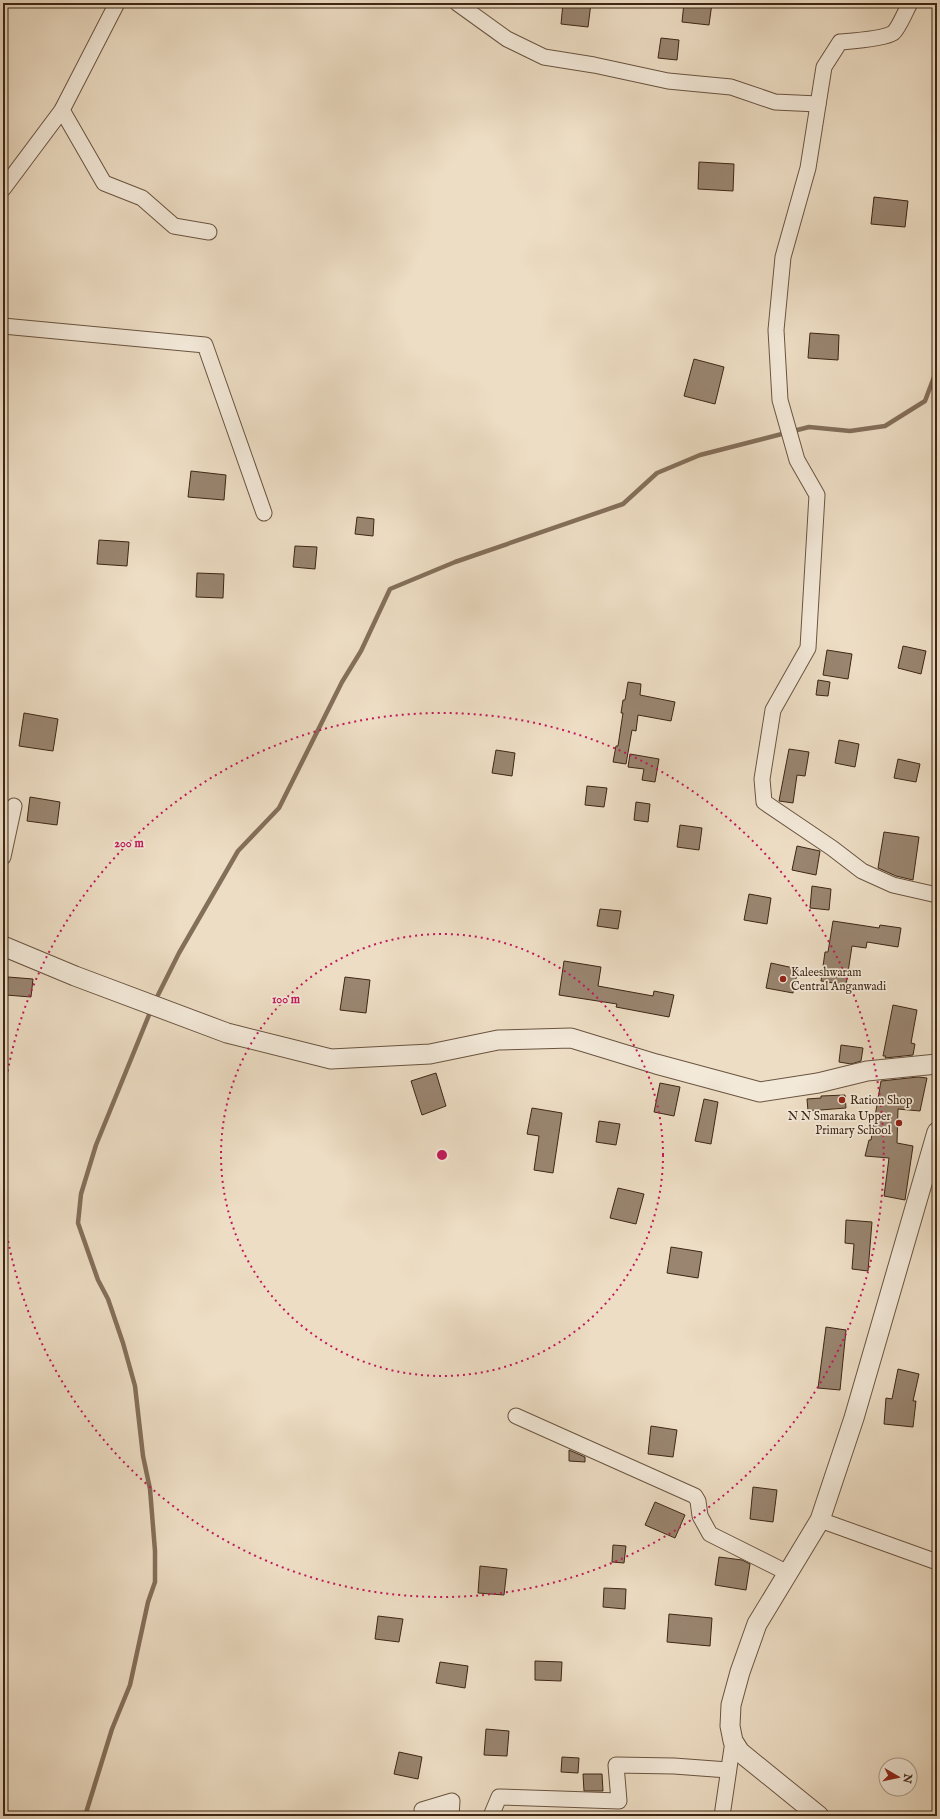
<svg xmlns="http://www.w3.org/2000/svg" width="940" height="1819" font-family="'IM FELL English',serif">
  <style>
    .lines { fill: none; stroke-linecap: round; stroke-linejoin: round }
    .stream { stroke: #846f5a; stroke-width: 4.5 }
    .building { fill: #998570; stroke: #3e2614 }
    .minor-casing { stroke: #6a5440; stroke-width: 17 }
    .tertiary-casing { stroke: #6a5440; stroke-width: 21 }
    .minor { stroke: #f3e9d9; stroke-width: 15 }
    .tertiary { stroke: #f3e9d9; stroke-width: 19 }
    .ring { fill: none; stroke: #c2185b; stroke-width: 2; stroke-dasharray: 2 4 }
    .poi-dot { fill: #8f2418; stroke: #f3e9d9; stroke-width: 1.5 }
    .labels { text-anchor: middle; stroke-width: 3.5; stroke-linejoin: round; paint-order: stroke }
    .poi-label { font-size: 12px; fill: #3e2614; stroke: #f3e9d9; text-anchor: start }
    .centre { fill: #c2185b; stroke: #f3e9d9; stroke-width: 2 }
    .ring-label { font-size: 12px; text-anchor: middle; font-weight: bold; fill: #c2185b; stroke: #f3e9d9; stroke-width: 3.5; stroke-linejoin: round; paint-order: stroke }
  </style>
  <rect width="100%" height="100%" fill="#edddc4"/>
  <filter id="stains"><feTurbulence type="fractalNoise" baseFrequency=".005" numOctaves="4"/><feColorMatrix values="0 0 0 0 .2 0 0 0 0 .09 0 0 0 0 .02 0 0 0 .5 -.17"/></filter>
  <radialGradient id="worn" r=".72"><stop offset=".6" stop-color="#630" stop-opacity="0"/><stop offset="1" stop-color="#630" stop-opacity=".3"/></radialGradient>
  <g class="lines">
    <g class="stream">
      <path d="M158 995 179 953 238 851 279 808 342 682 361 651 390 589 455 562 623 504 657 473 700 455 809 427 850 431 885 426 925 401 934 377 937 361"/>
      <path d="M85 1816 112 1729 130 1685 148 1602 155 1582V1551L150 1489 143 1456 135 1386 123 1343 108 1299 98 1280 78 1223 81 1194 96 1145 149 1015"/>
    </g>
  </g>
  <g class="building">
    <path d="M563 3H591L588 27 561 24Z"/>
    <path d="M684 3H712L709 25 682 22Z"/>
    <path d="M661 38 679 40 677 60 658 58Z"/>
    <path d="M699 162 734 164 733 191 698 189Z"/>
    <path d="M874 197 908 201 905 227 871 224Z"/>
    <path d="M810 333 839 335 838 360 808 358Z"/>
    <path d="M694 359 724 367 715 404 684 396Z"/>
    <path d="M191 471 226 475 224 500 188 497Z"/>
    <path d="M357 517 374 519 373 536 355 534Z"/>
    <path d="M99 540 129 542 127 566 97 564Z"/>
    <path d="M295 546 317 547 315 569 293 567Z"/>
    <path d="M197 573 224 574 223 598 196 597Z"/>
    <path d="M903 646 926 651 921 674 898 668Z"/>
    <path d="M827 650 852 654 848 679 823 675Z"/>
    <path d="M818 680 830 682 828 696 816 695Z"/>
    <path d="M628 682 641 684 640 695 675 702 671 721 638 715 636 731 632 730 626 764 613 762 616 746H618L623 713H621L623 700H625Z"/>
    <path d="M24 713 58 719 53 751 19 746Z"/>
    <path d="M839 740 859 744 855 767 835 763Z"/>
    <path d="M789 749 809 752 805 776 797 775 793 803 779 801Z"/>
    <path d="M496 750 515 753 512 776 492 773Z"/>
    <path d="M630 754 659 759 655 782 642 780 644 769 628 767Z"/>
    <path d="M898 759 920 764 916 782 894 778Z"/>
    <path d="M587 786 607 788 604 807 585 805Z"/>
    <path d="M30 797 60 802 57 825 27 821Z"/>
    <path d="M636 802 650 804 648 822 634 820Z"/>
    <path d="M680 825 702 828 699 850 677 847Z"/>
    <path d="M884 832 919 837 913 880 896 876 878 868Z"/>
    <path d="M797 846 820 851 816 875 792 870Z"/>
    <path d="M812 886 831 889 829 910 810 908Z"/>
    <path d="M749 894 771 898 767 924 744 920Z"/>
    <path d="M600 909 621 911 618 929 597 926Z"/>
    <path d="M833 921 879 928 880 925 901 928 898 947 867 942 866 948 852 946 846 985 821 981 825 952H828Z"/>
    <path d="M564 961 601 967 598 986 653 996 654 991 674 995 669 1017 616 1007 617 1004 559 995Z"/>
    <path d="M771 963 798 969 793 993 766 988Z"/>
    <path d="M8 977 33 979 31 997 6 995Z"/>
    <path d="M345 977 370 980 366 1013 340 1010Z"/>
    <path d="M893 1005 917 1010 911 1043 915 1044 913 1055 885 1058 886 1056H883Z"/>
    <path d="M841 1045 863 1048 861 1061 851 1064 839 1062Z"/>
    <path d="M436 1073 446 1106 422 1115 411 1081Z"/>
    <path d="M918 1077 927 1078 920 1111 898 1109 897 1143 913 1146 905 1200 884 1196 889 1158 865 1156 869 1140H871L881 1081Z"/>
    <path d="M660 1083 680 1087 674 1116 654 1112Z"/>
    <path d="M845 1095 846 1108 808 1111 807 1099 821 1098V1096Z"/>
    <path d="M704 1099 718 1102 711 1144 695 1141Z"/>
    <path d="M532 1108 562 1113 553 1173 534 1170 539 1136 527 1134Z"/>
    <path d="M599 1121 620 1124 616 1145 596 1142Z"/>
    <path d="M618 1188 644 1194 636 1224 610 1218Z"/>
    <path d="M846 1220 872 1222 868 1271 852 1269 854 1244 845 1243Z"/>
    <path d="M671 1247 702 1252 698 1278 667 1273Z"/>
    <path d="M826 1327 846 1330 840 1390 818 1388Z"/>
    <path d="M898 1369 919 1374 913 1401H916L913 1427 884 1424 886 1398 892 1399Z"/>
    <path d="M651 1426 677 1430 673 1457 648 1454Z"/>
    <path d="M569 1450 585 1457V1462L569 1461Z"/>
    <path d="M753 1487 777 1490 773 1522 750 1519Z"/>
    <path d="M655 1502 685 1515 675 1538 645 1525Z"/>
    <path d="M613 1545 626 1546 624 1563 612 1562Z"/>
    <path d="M719 1557 742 1560 750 1564 746 1590 715 1585Z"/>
    <path d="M480 1566 507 1569 504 1595 478 1593Z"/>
    <path d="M604 1588 626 1589 625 1609 603 1607Z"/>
    <path d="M669 1614 712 1618 710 1646 667 1642Z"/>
    <path d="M378 1616 403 1619 399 1642 375 1639Z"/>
    <path d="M535 1661 562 1662 561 1681 535 1680Z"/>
    <path d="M440 1662 468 1666 465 1688 436 1683Z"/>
    <path d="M486 1729 509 1731 507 1756 484 1755Z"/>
    <path d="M399 1752 422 1757 418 1779 394 1774Z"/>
    <path d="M562 1757 579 1758 578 1773 561 1772Z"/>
    <path d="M583 1774H602L603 1791H584Z"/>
  </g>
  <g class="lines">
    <g class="minor-casing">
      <g id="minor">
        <path d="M457 3 507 39 544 57 594 65 668 81 731 87 775 102 818 104"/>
        <path d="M910 3C906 10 899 28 893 33 884 39 852 41 840 42L824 67 808 168 783 257 776 330 780 400 797 460 817 495 808 648 773 710 762 779 764 802 832 848 862 871 893 885 937 895"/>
        <path d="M62 110 104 183 142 198 174 226 209 232"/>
        <path d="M3 189 62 110 117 3"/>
        <path d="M3 326 205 345 264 513"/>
        <path d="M3 857 14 806"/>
        <path d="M516 1416 695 1496 698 1501 700 1516 710 1534 788 1573"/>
        <path d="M820 1520 937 1562"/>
        <path d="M422 1810 452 1801 451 1816"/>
        <path d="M491 1816 499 1797 619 1801 616 1765 674 1766 728 1770"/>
        <path d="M722 1816 733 1741"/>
      </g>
    </g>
    <g class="tertiary-casing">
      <g id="tertiary">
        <path d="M3 946 75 976 227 1033 331 1059 430 1054 498 1040 571 1038 656 1064 760 1092 818 1083 867 1071 937 1064"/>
        <path d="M819 1816 740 1752 733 1741 730 1726 731 1705 740 1672 757 1624 820 1520 854 1418 937 1132"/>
      </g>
    </g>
    <use href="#minor" class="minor"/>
    <use href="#tertiary" class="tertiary"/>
  </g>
  <g class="ring">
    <circle cx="442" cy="1155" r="221"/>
    <path d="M3 1101A442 442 0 1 1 3 1209"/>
  </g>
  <g class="poi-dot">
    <circle cx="783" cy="979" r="4"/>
    <circle cx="842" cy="1100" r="4"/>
    <circle cx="899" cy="1123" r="4"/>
  </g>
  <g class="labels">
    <g class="poi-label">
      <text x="791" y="976">Kaleeshwaram<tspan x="791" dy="14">Central Anganwadi</tspan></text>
      <text x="850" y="1104">Ration Shop</text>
      <text x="891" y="1120" text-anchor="end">N N Smaraka Upper<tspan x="891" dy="14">Primary School</tspan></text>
    </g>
  </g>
  <circle cx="442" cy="1155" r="6" class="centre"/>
  <g class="ring-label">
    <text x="129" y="847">200 m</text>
    <text x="286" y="1003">100 m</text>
  </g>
  <rect width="940" height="1819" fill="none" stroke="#edddc4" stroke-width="16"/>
  <rect x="4" y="4" width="932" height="1811" fill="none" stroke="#3e2614" stroke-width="2"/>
  <rect x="8" y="8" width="924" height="1803" fill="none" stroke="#3e2614"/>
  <g transform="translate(898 1777) rotate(99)"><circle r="19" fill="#f3e9d9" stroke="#ab9b8a"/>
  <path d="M0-3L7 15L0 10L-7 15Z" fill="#8f2418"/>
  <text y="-6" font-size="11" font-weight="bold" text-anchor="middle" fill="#3e2614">N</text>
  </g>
  <rect width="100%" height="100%" filter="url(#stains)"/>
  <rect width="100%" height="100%" fill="url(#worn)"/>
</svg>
